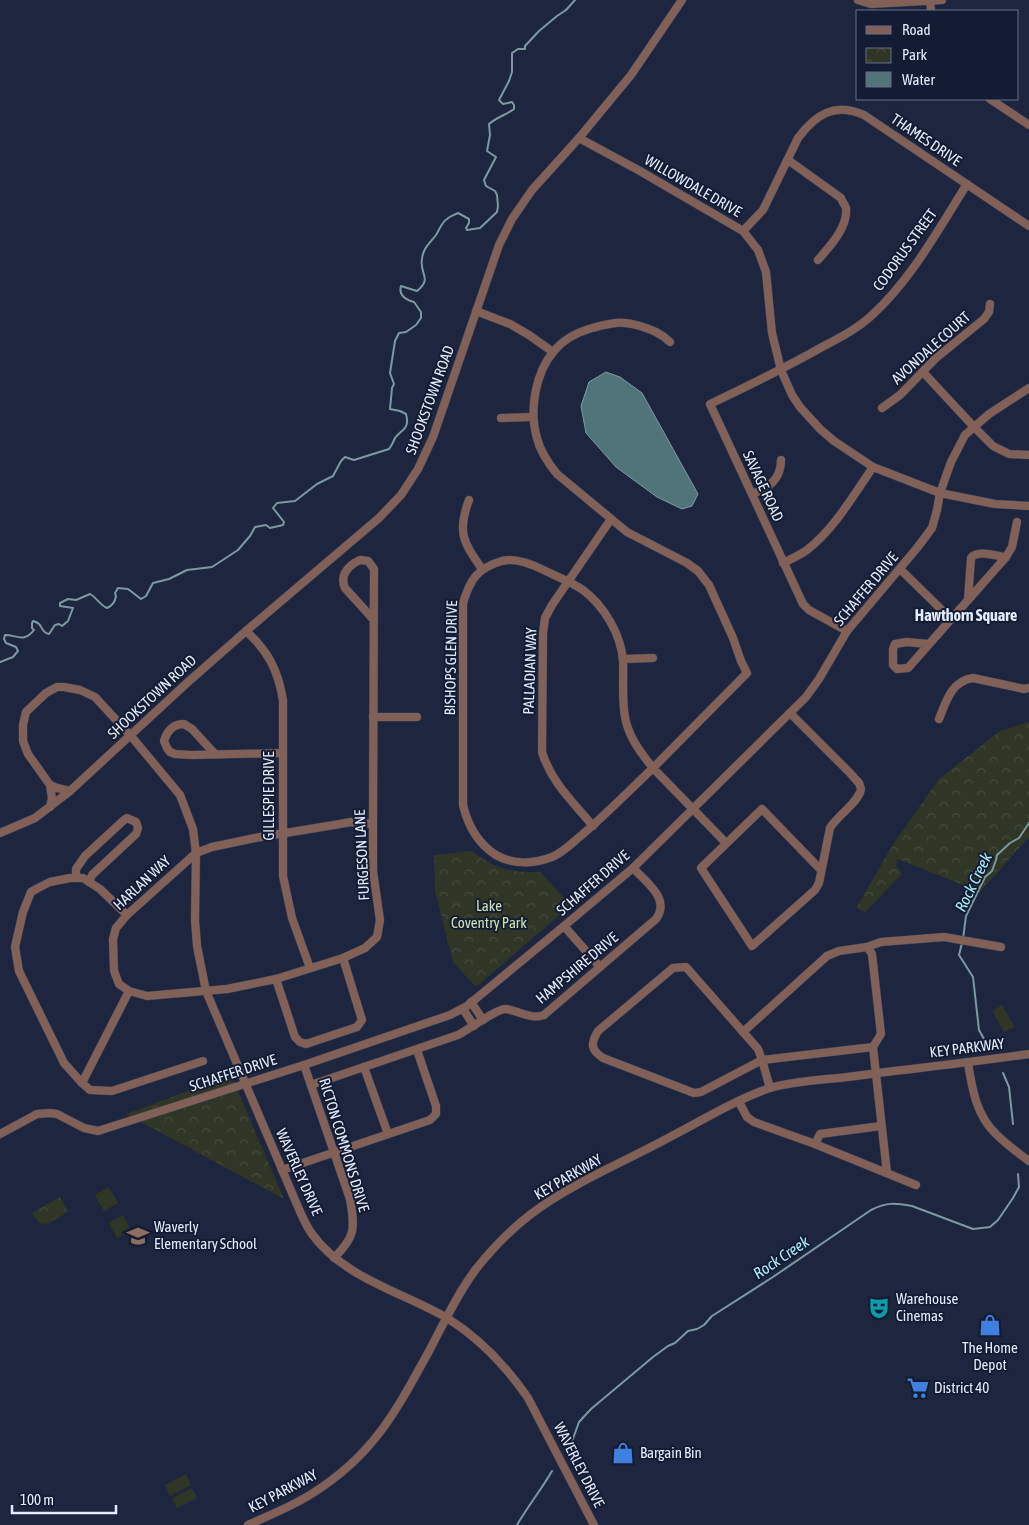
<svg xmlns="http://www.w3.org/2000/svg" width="1029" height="1525" font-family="'Asap Condensed',sans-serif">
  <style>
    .green { fill: #303626 }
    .park { fill: url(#park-crowns) }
    .water { fill: #51747a; stroke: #7d98a1 }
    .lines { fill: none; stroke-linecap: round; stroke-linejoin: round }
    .stream { stroke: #7d98a1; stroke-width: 2 }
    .minor-casing { stroke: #394258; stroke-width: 9 }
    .minor { stroke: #816057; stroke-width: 8 }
    .labels { text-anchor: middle; stroke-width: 4; stroke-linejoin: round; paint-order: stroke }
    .street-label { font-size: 15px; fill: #e4ebfb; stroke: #141c34 }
    .park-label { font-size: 15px; fill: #d0e2af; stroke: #141c34 }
    .poi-label { font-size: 15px; fill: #e4ebfb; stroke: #141c34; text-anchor: start }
    .neighbourhood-label { font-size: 16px; font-weight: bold; fill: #e4ebfb; stroke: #141c34 }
    .water-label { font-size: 16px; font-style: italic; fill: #a8edfa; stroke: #141c34 }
  </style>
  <defs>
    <pattern id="park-crowns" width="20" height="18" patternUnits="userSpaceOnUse" patternTransform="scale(1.25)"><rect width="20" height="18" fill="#303626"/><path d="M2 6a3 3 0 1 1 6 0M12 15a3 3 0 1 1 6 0" fill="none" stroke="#444a3c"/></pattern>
  </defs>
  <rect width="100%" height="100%" fill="#1d263e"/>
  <g class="green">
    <path d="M1002 1005 1015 1027 1004 1032 992 1011Z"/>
    <path d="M109 1187 118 1203 104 1211 95 1195Z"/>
    <path d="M123 1215 131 1231 117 1238 109 1223Z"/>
    <path d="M186 1474 191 1485 170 1496 165 1485Z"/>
    <path d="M192 1488 197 1498 177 1508 172 1498Z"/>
  </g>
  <g class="park">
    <path d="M1029 722V837L980 892 898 859 896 865 902 874 865 912 856 908 894 843 939 779 1000 731Z"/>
    <path d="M472 851C495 869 511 873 540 872L571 905 476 987 453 962 435 891 434 855Z"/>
    <path d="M231 1075 284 1199 126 1114Z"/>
    <path d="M60 1197 68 1212 47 1224 39 1223 32 1213Z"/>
  </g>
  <path class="water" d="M606 372 620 377 642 393 698 494 692 506 682 509 657 497 616 467 586 433 581 406 589 382Z"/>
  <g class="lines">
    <g class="stream">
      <path d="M0 662 13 657 18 651 16 647 6 643 4 639 5 635C17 635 24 643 34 630L32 628V623L33 621C35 622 37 622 39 624 43 628 42 633 49 634L55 625 59 624 62 626 68 621 73 608 60 606V603L68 599 76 600 90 594C97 598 100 605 107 608 112 606 115 602 116 596L115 593 118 588 128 589 141 599 146 596 153 583 169 579 187 570 212 567 238 550 250 536 255 527 266 525 270 528 283 525 284 522 273 508 277 503 295 501 317 484 333 476 341 461 345 457 354 460 389 449C392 446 393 442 395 438 402 429 410 429 406 414L400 411 390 409 392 388 394 384 390 373 395 341 399 333 406 332 416 325 421 318V312L414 302C407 300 398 296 401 286L417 291C433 278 419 274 422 259 423 248 430 243 436 235 440 229 441 223 447 219 450 216 454 215 458 213L469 219V223L466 228 467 230 480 228 497 212 498 206 497 195 495 191 486 186 484 180 496 157 487 151 490 135 489 124C497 117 506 115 514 109V105L512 102 503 104 499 100 509 81 512 72V53L518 49H525V46L539 31 557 16 566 10 575 0"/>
      <path d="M963 939 966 916 985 877 992 871 996 860 997 855 1010 843 1019 838 1029 823"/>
      <path d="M962 943 959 955 973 977 979 1030 988 1046"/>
      <path d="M1003 1073 1009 1087 1013 1124"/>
      <path d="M570 1447 579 1422 591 1409 653 1357 668 1346 675 1343 688 1331 697 1329 704 1325 712 1316 773 1277 871 1210C887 1202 895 1203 912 1206L973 1229 990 1227 998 1220 1013 1198 1019 1187 1018 1174"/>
      <path d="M517 1525C528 1506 541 1490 552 1471"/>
    </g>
    <g class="minor-casing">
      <g id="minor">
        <path d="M858 0 871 4 942 0"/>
        <path d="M930 0 931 11"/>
        <path d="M990 99 1029 125"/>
        <path d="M579 138 640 171 743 231 758 250 766 272 772 333 781 370 792 395 800 407 820 429 834 441 873 467 940 493 995 504 1029 506"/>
        <path d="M788 160 841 198C842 201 845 205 846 208 848 228 829 247 818 260"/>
        <path d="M743 231 763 210 798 138C816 114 835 102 864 115L1029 226"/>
        <path d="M476 311 510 324 529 335 553 352"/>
        <path d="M670 342C661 333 652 330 640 326 620 320 612 323 592 328 578 332 563 340 554 351 535 373 529 411 537 438 540 451 548 463 557 474L627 532 687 563 698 571 709 585 733 638 741 661 747 673 653 768C641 753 631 740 626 722 621 702 624 682 623 661 621 634 604 606 583 590 573 583 563 579 552 574 537 567 519 557 502 561 477 568 470 580 463 603V805C468 826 477 843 496 855 513 865 534 864 552 857 564 852 573 842 583 834 607 813 630 790 653 768L726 843"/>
        <path d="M923 372 974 427 993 446 1009 454 1029 455"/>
        <path d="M882 408 900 395 936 358 984 319 989 312 990 304"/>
        <path d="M501 418 532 417"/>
        <path d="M752 494C769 488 781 479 781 460"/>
        <path d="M469 500C457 532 463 542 482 569"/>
        <path d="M783 563C791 559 800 555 807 550 835 528 853 496 873 467"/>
        <path d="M900 569 951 619"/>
        <path d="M968 600 971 558C977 549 996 556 1006 557"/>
        <path d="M246 631C268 651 278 670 283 700V876L292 918 310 968"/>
        <path d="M847 631 809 610 803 604 710 404C748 386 785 368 822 347 839 338 857 329 871 316 911 280 938 230 967 184"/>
        <path d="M928 644 907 642 895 644 893 649V665L897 669 908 668 1006 557 1012 547 1017 522"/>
        <path d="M623 659 653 658"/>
        <path d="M791 714 850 773 859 783 861 789C859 802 838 815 830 828L819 883 815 890 752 946 701 868 762 809 821 870"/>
        <path d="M373 717H417"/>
        <path d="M939 719C946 702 951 681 973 678L1024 689 1029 688"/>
        <path d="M215 754 192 729 184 724C173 724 167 731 164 741L167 748 170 752 175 754 192 755 283 753"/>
        <path d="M70 791 57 788 50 785 28 754 23 741V725L26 712 46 693 57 687H64L80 690 95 697 131 736 180 795 193 829 196 853 195 920 197 946 206 991 298 1207C302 1216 306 1226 312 1234 344 1278 402 1292 447 1318 479 1338 506 1366 528 1398L594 1525"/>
        <path d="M50 807 52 798 50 785"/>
        <path d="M373 824 351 822 334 825 255 838 212 847 196 853 127 915 116 928 113 939 114 971 119 984 129 991 147 996 227 989 276 979 343 958 365 948 377 937 380 920 373 871V824L374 569 368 561 360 560C349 565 339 575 345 588L373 619"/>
        <path d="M593 826C573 802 551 782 542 752L543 633 545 618 552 605 611 519"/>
        <path d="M0 833 35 818 70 791 188 682 246 631 379 518 401 495 418 469 433 437 499 245 512 219 532 190 579 138 631 75 682 0"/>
        <path d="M76 878V869L85 856 124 820 127 818 136 822 138 828 136 834 92 875 89 882"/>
        <path d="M127 915 100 889 83 878H70L50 882 38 888 31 892 23 912 15 947 19 971 64 1063 82 1083 90 1090 112 1091 203 1061"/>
        <path d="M564 926 600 967"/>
        <path d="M867 947 881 942 944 937 1001 947"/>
        <path d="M276 979 295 1037 300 1042 306 1044 357 1027 362 1020 343 958"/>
        <path d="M471 1002 483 1020"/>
        <path d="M463 1009 474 1026"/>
        <path d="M743 1032 827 956 839 951 867 947 872 954 881 1034 873 1047 887 1173"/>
        <path d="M968 1063C972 1088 976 1115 996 1134 1006 1144 1018 1153 1029 1161"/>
        <path d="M304 1065 350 1199C355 1228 356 1236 334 1258"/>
        <path d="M364 1067 388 1134"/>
        <path d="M82 1083 129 991"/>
        <path d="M311 1085 458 1035C468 1030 498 1008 506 1009 520 1011 530 1020 544 1015L656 919C671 899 646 882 633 868"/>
        <path d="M770 1088 762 1060 701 1092 694 1093 603 1058C591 1050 590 1044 598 1031L673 968 686 967 758 1049 762 1060 873 1047"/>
        <path d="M739 1102 747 1117 754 1122 815 1144 916 1185"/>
        <path d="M0 1134 37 1114 50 1113 57 1114 84 1128 98 1131 304 1065 450 1015 467 1006 564 926 633 868 806 697 819 679 847 631 917 548 932 528 937 510 940 493 951 462 965 435 989 414 1029 388"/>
        <path d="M815 1144 820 1134 881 1126"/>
        <path d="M282 1170 430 1120 436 1114V1106L417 1050"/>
        <path d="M248 1525C270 1515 293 1506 313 1493 373 1455 395 1413 428 1353 443 1325 457 1294 476 1269 492 1249 510 1230 531 1214 572 1183 624 1162 670 1137 701 1121 737 1099 770 1088 794 1081 822 1080 847 1077 907 1069 968 1063 1029 1054"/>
      </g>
    </g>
    <use href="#minor" class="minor"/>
  </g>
  <defs>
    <g id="school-bare" transform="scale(1.725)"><path d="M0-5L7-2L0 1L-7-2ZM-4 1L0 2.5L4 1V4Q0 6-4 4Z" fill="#8d6e63" stroke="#141c34" stroke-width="2.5" paint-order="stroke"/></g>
    <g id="theatre-bare" transform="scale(1.725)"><path d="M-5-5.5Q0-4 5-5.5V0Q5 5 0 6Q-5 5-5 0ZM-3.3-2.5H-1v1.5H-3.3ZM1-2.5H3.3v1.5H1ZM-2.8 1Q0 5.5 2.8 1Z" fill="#0f9aa8" stroke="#141c34" stroke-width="2.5" paint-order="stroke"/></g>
    <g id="shop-bare" transform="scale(1.725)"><path d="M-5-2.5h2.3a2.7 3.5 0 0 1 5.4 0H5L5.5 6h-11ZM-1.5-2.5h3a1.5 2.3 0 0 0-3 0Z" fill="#3f7fe0" stroke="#141c34" stroke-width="2.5" paint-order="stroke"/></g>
    <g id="supermarket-bare" transform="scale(1.725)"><path d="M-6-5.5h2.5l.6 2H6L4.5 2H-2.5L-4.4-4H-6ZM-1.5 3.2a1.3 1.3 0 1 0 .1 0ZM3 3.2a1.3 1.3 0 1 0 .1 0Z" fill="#3f7fe0" stroke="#141c34" stroke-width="2.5" paint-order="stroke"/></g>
  </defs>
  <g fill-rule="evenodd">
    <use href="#school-bare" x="138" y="1236"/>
    <use href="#theatre-bare" x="879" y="1308"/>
    <use href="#shop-bare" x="990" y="1325"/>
    <use href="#supermarket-bare" x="918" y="1388"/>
    <use href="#shop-bare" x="623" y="1453"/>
  </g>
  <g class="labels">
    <g class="street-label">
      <text transform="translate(926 140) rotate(34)" y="5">THAMES DRIVE</text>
      <text transform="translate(693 186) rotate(30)" y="5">WILLOWDALE DRIVE</text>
      <text transform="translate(905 250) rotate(-54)" y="5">CODORUS STREET</text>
      <text transform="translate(931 348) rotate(-42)" y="5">AVONDALE COURT</text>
      <text transform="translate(430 400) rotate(-70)" y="5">SHOOKSTOWN ROAD</text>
      <text transform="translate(763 486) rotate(65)" y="5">SAVAGE ROAD</text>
      <text transform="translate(866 589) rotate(-50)" y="5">SCHAFFER DRIVE</text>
      <text transform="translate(451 658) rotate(-89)" y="5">BISHOPS GLEN DRIVE</text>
      <text transform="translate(530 671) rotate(-88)" y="5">PALLADIAN WAY</text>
      <text transform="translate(152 697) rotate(-43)" y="5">SHOOKSTOWN ROAD</text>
      <text transform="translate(269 796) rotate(-90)" y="5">GILLESPIE DRIVE</text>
      <text transform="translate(362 855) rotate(-93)" y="5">FURGESON LANE</text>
      <text transform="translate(142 883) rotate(-43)" y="5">HARLAN WAY</text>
      <text transform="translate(593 883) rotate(-41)" y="5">SCHAFFER DRIVE</text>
      <text transform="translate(577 968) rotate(-40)" y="5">HAMPSHIRE DRIVE</text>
      <text transform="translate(967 1048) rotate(-7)" y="5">KEY PARKWAY</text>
      <text transform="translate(233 1073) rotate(-18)" y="5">SCHAFFER DRIVE</text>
      <text transform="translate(344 1145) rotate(73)" y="5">RICTON COMMONS DRIVE</text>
      <text transform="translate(299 1172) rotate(66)" y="5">WAVERLEY DRIVE</text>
      <text transform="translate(568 1177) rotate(-30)" y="5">KEY PARKWAY</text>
      <text transform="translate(579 1465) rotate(63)" y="5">WAVERLEY DRIVE</text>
      <text transform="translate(283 1491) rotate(-28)" y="5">KEY PARKWAY</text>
    </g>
    <g class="park-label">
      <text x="489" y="911">Lake<tspan x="489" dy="17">Coventry Park</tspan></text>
    </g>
    <g class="poi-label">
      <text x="154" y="1232">Waverly<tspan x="154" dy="17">Elementary School</tspan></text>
      <text x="896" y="1304">Warehouse<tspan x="896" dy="17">Cinemas</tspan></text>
      <text x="990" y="1353" text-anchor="middle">The Home<tspan x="990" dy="17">Depot</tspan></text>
      <text x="934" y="1393">District 40</text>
      <text x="640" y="1458">Bargain Bin</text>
    </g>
    <g class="neighbourhood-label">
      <text x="966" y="621">Hawthorn Square</text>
    </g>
    <g class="water-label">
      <text transform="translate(973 882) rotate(-64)" y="6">Rock Creek</text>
      <text transform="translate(781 1257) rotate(-34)" y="6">Rock Creek</text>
    </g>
  </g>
  <rect x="856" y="10" width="162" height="90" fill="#141c34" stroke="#676f84"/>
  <rect x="866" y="26" width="25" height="8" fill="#816057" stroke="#676f84"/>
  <text x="902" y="35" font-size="15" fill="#e4ebfb">Road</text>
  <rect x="866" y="48" width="25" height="15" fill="url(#park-crowns)" stroke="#676f84"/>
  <text x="902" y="60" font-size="15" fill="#e4ebfb">Park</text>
  <rect x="866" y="72" width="25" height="15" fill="#51747a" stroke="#676f84"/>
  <text x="902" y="85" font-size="15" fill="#e4ebfb">Water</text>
  <path d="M12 1505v8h104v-8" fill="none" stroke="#e4ebfb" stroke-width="2.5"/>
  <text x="20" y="1505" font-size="15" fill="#e4ebfb" stroke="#141c34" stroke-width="4" paint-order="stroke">100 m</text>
</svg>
